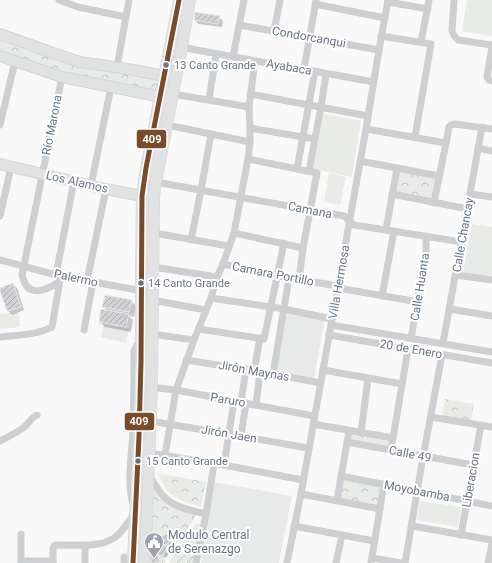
<svg xmlns="http://www.w3.org/2000/svg" width="492" height="563" font-family="Roboto,sans-serif">
  <style>
    .built { fill: #e8e9e9 }
    .grass { fill: #e8ebe6 }
    .park { fill: url(#park-crowns) }
    .garden { fill: url(#garden-furrows) }
    .shadow { fill: #0003 }
    .building { fill: url(#building-hatch); stroke: #e8e8e8 }
    .lines { fill: none; stroke-linecap: round; stroke-linejoin: round }
    .secondary-casing { stroke: #d5d6d7; stroke-width: 12 }
    .primary-casing { stroke: #d5d6d7; stroke-width: 12 }
    .street { stroke: #cecfd0; stroke-width: 7 }
    .secondary { stroke: #e1e2e2; stroke-width: 10 }
    .primary { stroke: #e1e2e2; stroke-width: 11 }
    .bus-1-casing { stroke: #fff; stroke-width: 8 }
    .bus-1 { stroke: #7a4b2a; stroke-width: 5 }
    .bus-dot { fill: #657683; stroke: #fff; stroke-width: 1.5 }
    .labels { text-anchor: middle; stroke-width: 4; stroke-linejoin: round; paint-order: stroke }
    .bus-label { font-size: 11px; fill: #657683; stroke: #fff; text-anchor: start }
    .street-label { font-size: 12px; fill: #657683; stroke: #fff }
    .poi-label { font-size: 12px; fill: #657683; stroke: #fff; text-anchor: start }
    .line-badge { stroke: #fff; stroke-width: 1.5 }
    .badge-label { font-size: 11px; text-anchor: middle; font-weight: bold; fill: #fff }
  </style>
  <defs>
    <pattern id="park-crowns" width="20" height="18" patternUnits="userSpaceOnUse"><rect width="20" height="18" fill="#e8ebe6"/><path d="M2 6a3 3 0 1 1 6 0M12 15a3 3 0 1 1 6 0" fill="none" stroke="#c0c3c0"/></pattern>
    <pattern id="garden-furrows" width="10" height="10" patternUnits="userSpaceOnUse"><rect width="10" height="10" fill="#e8ebe6"/><path d="M-1 1l2-2M0 10L10 0M9 11l2-2" fill="none" stroke="#c0c3c0"/></pattern>
    <pattern id="building-hatch" width="6" height="6" patternUnits="userSpaceOnUse"><rect width="6" height="6" fill="#d0d2d3"/><path d="M-1 1l2-2M0 6l6-6M5 7l2-2" fill="none" stroke="#acafb1"/></pattern>
  </defs>
  <rect width="100%" height="100%" fill="#f9f9f9"/>
  <g class="built">
    <path d="M287 311 325 318 314 379 276 371Z"/>
    <path d="M214 482 292 496 279 563H201Z"/>
  </g>
  <g class="grass">
    <path d="M467 0H492V36L462 31Z"/>
    <path d="M324 114 361 121 352 177 313 169Z"/>
    <path d="M329 173 346 177 340 205 324 202Z"/>
    <path d="M472 224 492 227V278L463 273Z"/>
    <path d="M19 313 20 327 0 329V314Z"/>
    <path d="M104 324 129 329 126 343 101 337Z"/>
    <path d="M420 501 461 507 458 527 417 520Z"/>
  </g>
  <g class="park">
    <path d="M0 40 63 63 161 80 159 92 61 73 0 50Z"/>
    <path d="M398 170 437 177 432 201 395 193Z"/>
    <path d="M445 399 474 404 471 422 442 416Z"/>
    <path d="M352 434 390 441 389 449 351 442Z"/>
    <path d="M157 473 206 482 201 507C190 503 177 501 169 492 164 487 161 479 157 473Z"/>
    <path d="M150 479 162 496 195 515V518L163 563H147Z"/>
    <path d="M343 479 382 485 378 505 341 499Z"/>
  </g>
  <path class="garden" d="M196 524H200L193 563H169Z"/>
  <g class="shadow">
    <path d="M219 17 223 21 222 27 198 24 195 20Z"/>
    <path d="M13 284 17 288 24 310 12 315 8 311 0 289Z"/>
    <path d="M131 301 136 306 134 317 128 315 133 320 131 332 105 327 100 322 108 311 103 306Z"/>
    <path d="M169 534 171 536 175 547 172 551 169 546 166 548 169 553 166 557 160 556 158 554Z"/>
  </g>
  <g class="building">
    <path d="M195 12 220 16 218 24 194 20Z"/>
    <path d="M13 283 21 307 7 311 0 291V288Z"/>
    <path d="M105 295 132 300 129 312 102 307Z"/>
    <path d="M101 309 129 314 126 327 99 322Z"/>
    <path d="M169 532 173 545 169 550 166 544 165 545H160L159 538Z"/>
    <path d="M160 545H165L167 550 163 556 158 555 157 554 160 549 158 548Z"/>
    <path d="M152 555H157L160 560 158 563H152L150 559Z"/>
  </g>
  <g class="lines">
    <g class="secondary-casing">
      <g id="secondary">
        <path d="M0 34 53 53 80 62 122 68 176 78"/>
        <path d="M0 56 62 77 172 99"/>
        <path d="M0 164 106 189 142 196H149"/>
      </g>
    </g>
    <g class="primary-casing">
      <g id="primary">
        <path d="M133 563 139 436 141 362V281L142 196 146 168 179 0"/>
        <path d="M145 563 152 387 154 196 156 182 182 47 190 0"/>
      </g>
    </g>
    <g class="street">
      <path d="M59 0 78 7 126 17"/>
      <path d="M454 0 452 31C453 35 455 37 458 40L492 45"/>
      <path d="M388 2 428 9"/>
      <path d="M315 4 385 18"/>
      <path d="M239 25 379 50"/>
      <path d="M274 31 280 0"/>
      <path d="M381 36 431 44 415 137"/>
      <path d="M421 42 429 0"/>
      <path d="M492 46 487 77 489 80 492 81"/>
      <path d="M182 47C246 60 310 70 373 82"/>
      <path d="M233 57 244 0"/>
      <path d="M117 67 129 0"/>
      <path d="M304 69 316 1"/>
      <path d="M173 94 249 107"/>
      <path d="M250 94 368 116"/>
      <path d="M209 100 216 54"/>
      <path d="M0 125 13 70 15 61"/>
      <path d="M167 125 250 142"/>
      <path d="M250 128 315 139"/>
      <path d="M366 129 446 143"/>
      <path d="M478 148 492 151"/>
      <path d="M248 159 317 173 303 248 299 279"/>
      <path d="M360 161 439 176"/>
      <path d="M297 169 315 71"/>
      <path d="M309 171 321 107 326 74"/>
      <path d="M156 182 344 216 354 225 462 242"/>
      <path d="M91 185 111 87"/>
      <path d="M392 194 468 209"/>
      <path d="M471 194 492 197"/>
      <path d="M434 203 446 143 449 127 451 125 455 124 492 129"/>
      <path d="M0 216 11 167"/>
      <path d="M386 230 397 168"/>
      <path d="M154 233 229 246"/>
      <path d="M234 233 303 248"/>
      <path d="M191 240 201 190 211 134"/>
      <path d="M0 260 56 275 153 293"/>
      <path d="M223 264 289 278 338 286 344 289 418 302"/>
      <path d="M153 267 217 277"/>
      <path d="M56 275 74 181"/>
      <path d="M456 275 492 280"/>
      <path d="M87 281 106 189"/>
      <path d="M59 282C44 292 27 298 22 275L62 77"/>
      <path d="M382 296 394 231"/>
      <path d="M211 298 284 309 332 319"/>
      <path d="M152 300 206 310"/>
      <path d="M450 309 492 316"/>
      <path d="M331 325 492 352"/>
      <path d="M199 329 264 339 284 243"/>
      <path d="M84 330 93 282"/>
      <path d="M152 334 194 340"/>
      <path d="M329 335 492 363"/>
      <path d="M0 337C17 335 37 335 52 327L60 280"/>
      <path d="M411 338 426 255V236"/>
      <path d="M443 343 482 127"/>
      <path d="M186 360 273 374 321 383"/>
      <path d="M323 370 402 384"/>
      <path d="M254 371 260 338"/>
      <path d="M273 374 289 278"/>
      <path d="M140 386 176 390 314 416"/>
      <path d="M241 402 246 369"/>
      <path d="M256 405 260 372"/>
      <path d="M431 417 492 427"/>
      <path d="M150 421 228 434 308 448"/>
      <path d="M313 424 393 438"/>
      <path d="M361 433 368 378"/>
      <path d="M241 436 246 403"/>
      <path d="M0 441C8 437 16 433 23 428 29 424 31 417 37 415"/>
      <path d="M347 442 473 465"/>
      <path d="M391 450 408 349"/>
      <path d="M149 453 224 465 303 480"/>
      <path d="M165 455 176 390 194 340 211 298 217 277 223 264 234 233 248 159 250 142V128L249 107 255 61"/>
      <path d="M224 465 234 401"/>
      <path d="M149 475C155 484 160 495 169 501 179 509 194 511 206 514"/>
      <path d="M341 476 492 506"/>
      <path d="M301 494 380 509"/>
      <path d="M337 500 349 431"/>
      <path d="M133 504C126 482 133 449 133 425 134 400 134 375 134 351L137 345 141 341"/>
      <path d="M294 526 374 541"/>
      <path d="M412 526 492 540"/>
      <path d="M21 534V563"/>
      <path d="M461 535 481 425"/>
      <path d="M124 557V563"/>
      <path d="M372 558 401 563"/>
      <path d="M21 561H53"/>
      <path d="M53 563V548L54 546 56 545C74 545 100 548 114 538 123 532 128 522 134 514"/>
      <path d="M85 563V545"/>
      <path d="M196 563 206 514 214 464"/>
      <path d="M287 563 301 494 323 370 366 129 379 50 388 0"/>
      <path d="M336 563 342 535"/>
      <path d="M371 563 384 484"/>
      <path d="M405 563 423 457 442 355"/>
      <path d="M488 563 492 544"/>
    </g>
    <use href="#secondary" class="secondary"/>
    <use href="#primary" class="primary"/>
    <g class="bus-1-casing">
      <path id="bus-1" d="M133 563 139 436 141 362 142 196 146 168 179 0"/>
    </g>
    <use href="#bus-1" class="bus-1"/>
  </g>
  <defs>
    <g id="civic-pin" transform="scale(1)"><path d="M0 17L-7.5 6A9.5 9.5 0 1 1 7.5 6Z" fill="#99a4ac" stroke="#fff"/><path d="M-.6-6.5H3V-4.5H.6V-3L4-1V1h2V6H-6V1h2V-1L-.6-3ZM-1.2 2.5V6h2.4V2.5Z" fill="#fff"/></g>
  </defs>
  <g fill-rule="evenodd">
    <use href="#civic-pin" x="154" y="542"/>
  </g>
  <g class="bus-dot">
    <circle cx="166" cy="65" r="3.5"/>
    <circle cx="141" cy="283" r="3.5"/>
    <circle cx="138" cy="461" r="3.5"/>
  </g>
  <g class="labels">
    <g class="bus-label">
      <text x="174" y="69">13 Canto Grande</text>
      <text x="148" y="287">14 Canto Grande</text>
      <text x="146" y="465">15 Canto Grande</text>
    </g>
    <g class="street-label">
      <text transform="translate(309 37) rotate(10)" y="4">Condorcanqui</text>
      <text transform="translate(289 67) rotate(10)" y="4">Ayabaca</text>
      <text transform="translate(52 125) rotate(-79)" y="4">Río Marona</text>
      <text transform="translate(77 182) rotate(13)" y="4">Los Alamos</text>
      <text transform="translate(310 210) rotate(11)" y="4">Camana</text>
      <text transform="translate(463 235) rotate(-80)" y="4">Calle Chancay</text>
      <text transform="translate(273 274) rotate(11)" y="4">Camara Portillo</text>
      <text transform="translate(76 278) rotate(12)" y="4">Palermo</text>
      <text transform="translate(339 282) rotate(-80)" y="4">Villa Hermosa</text>
      <text transform="translate(420 287) rotate(-81)" y="4">Calle Huanta</text>
      <text transform="translate(411 349) rotate(10)" y="4">20 de Enero</text>
      <text transform="translate(254 371) rotate(10)" y="4">Jirón Maynas</text>
      <text transform="translate(228 400) rotate(10)" y="4">Paruro</text>
      <text transform="translate(229 434) rotate(10)" y="4">Jirón Jaen</text>
      <text transform="translate(410 454) rotate(11)" y="4">Calle 49</text>
      <text transform="translate(471 480) rotate(-80)" y="4">Liberacion</text>
      <text transform="translate(417 491) rotate(11)" y="4">Moyobamba</text>
    </g>
    <g class="poi-label">
      <text x="168" y="539">Modulo Central<tspan x="168" dy="14">de Serenazgo</tspan></text>
    </g>
  </g>
  <g class="line-badge">
    <rect x="136" y="129" width="31" height="20" rx="4" fill="#7a4b2a"/>
    <rect x="124" y="412" width="31" height="19" rx="4" fill="#7a4b2a"/>
  </g>
  <g class="badge-label">
    <text x="152" y="143">409</text>
    <text x="139" y="425">409</text>
  </g>
</svg>
